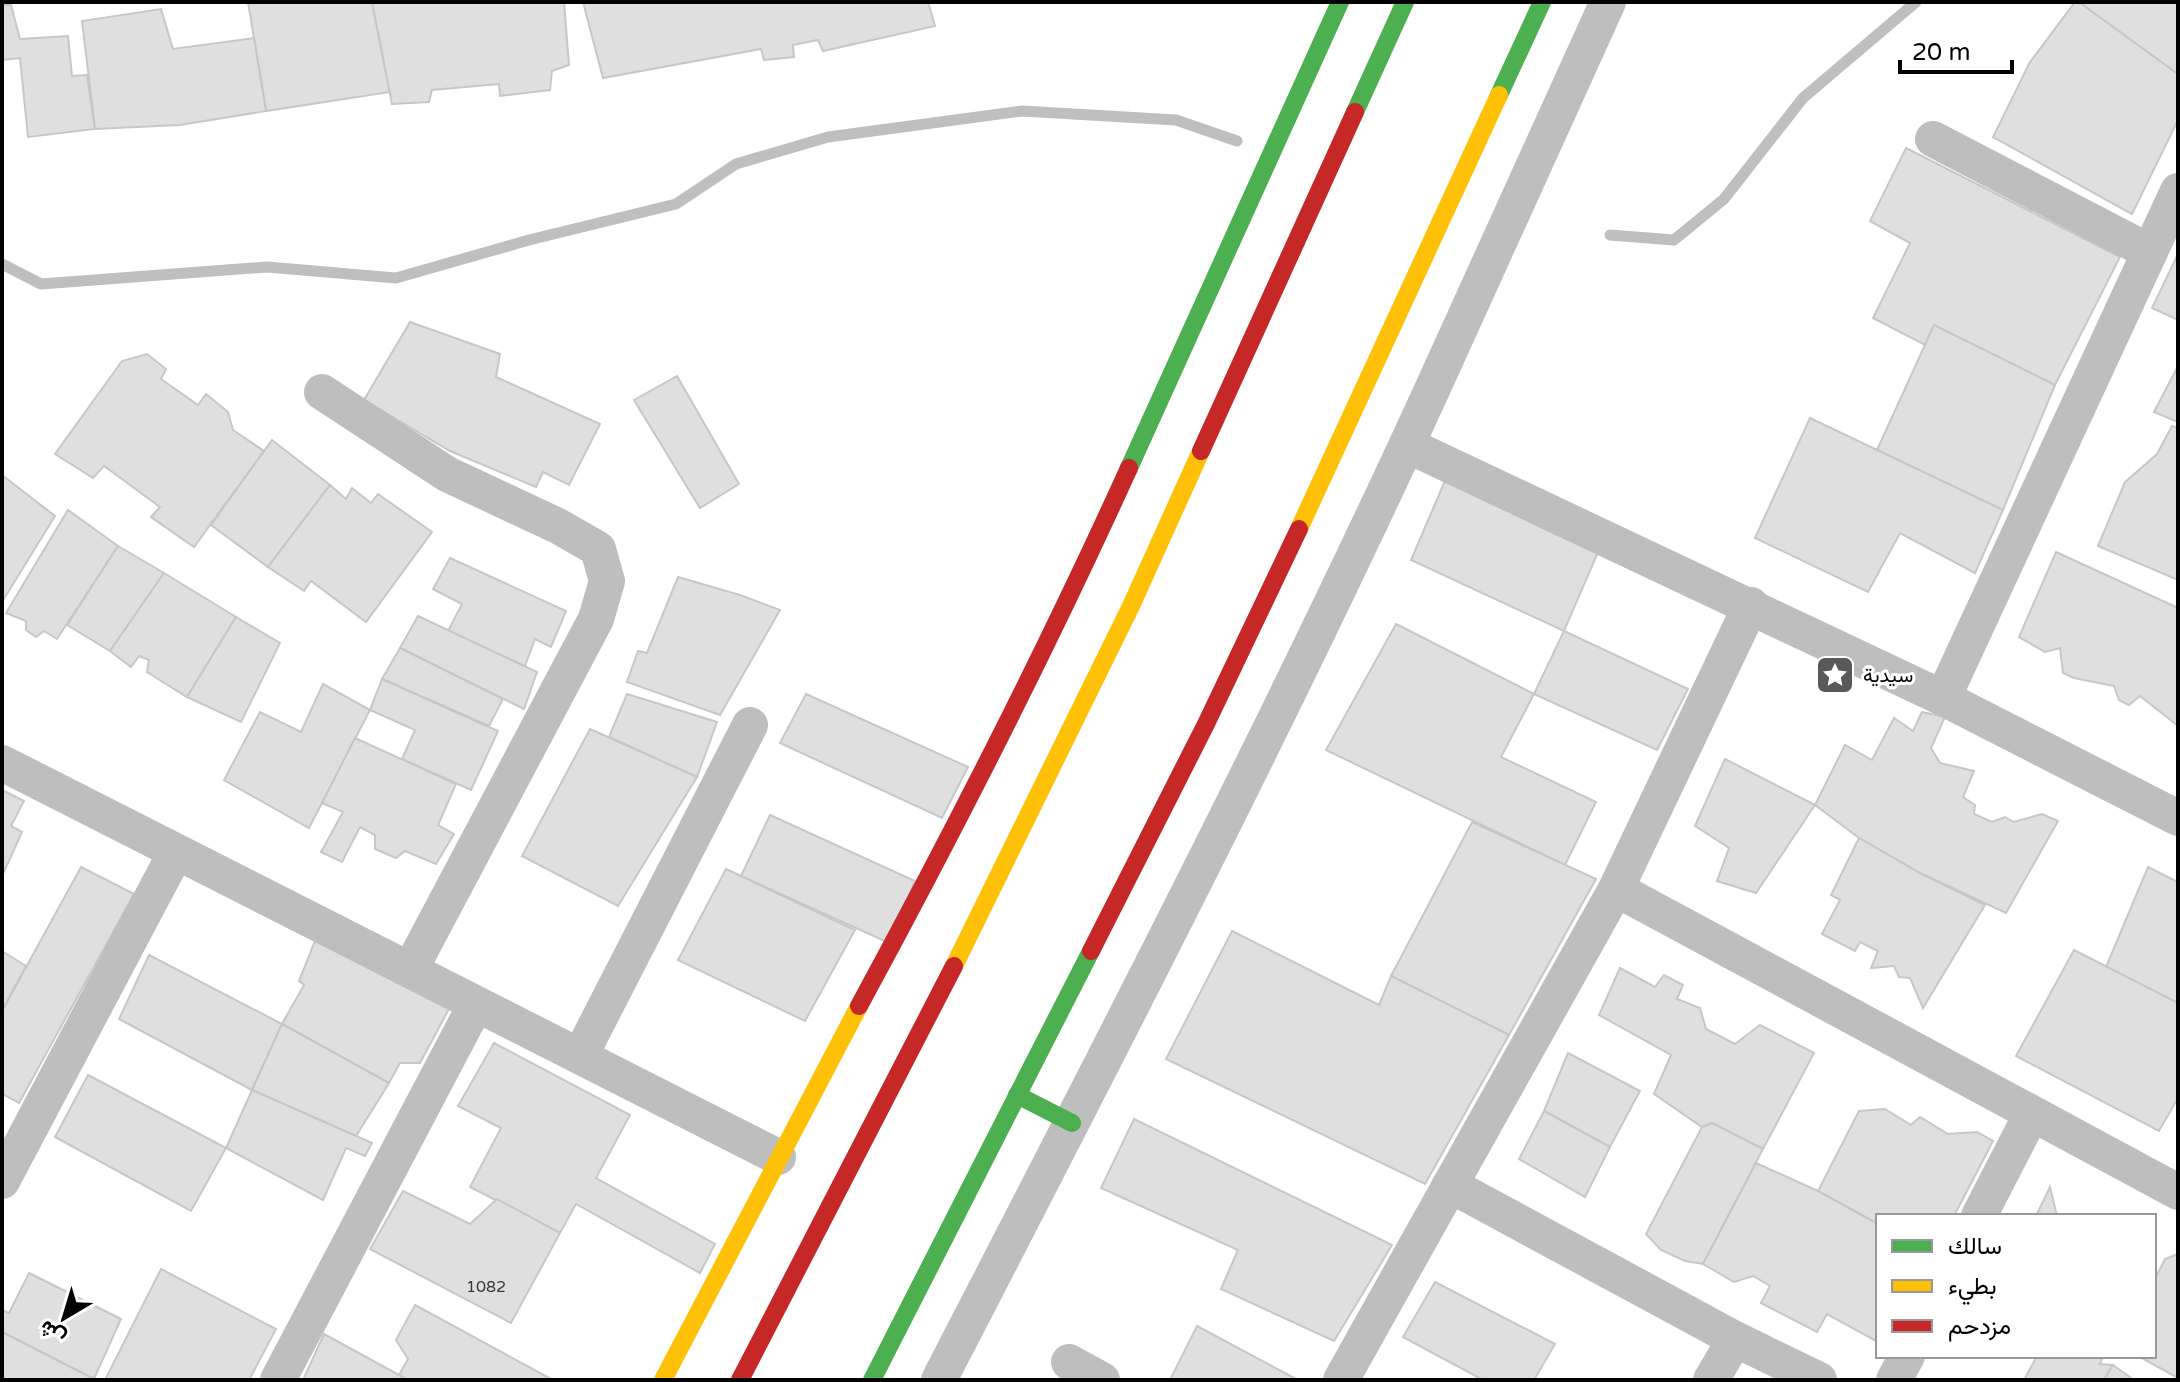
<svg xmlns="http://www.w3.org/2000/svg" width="2180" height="1382" font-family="'Varela Round',Vazirmatn,sans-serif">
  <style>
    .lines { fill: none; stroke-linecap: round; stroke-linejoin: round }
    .stream { stroke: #bfbfbf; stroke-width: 11 }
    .building { fill: #dfdfdf; stroke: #c7c7c7; stroke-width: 2 }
    .street { stroke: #bebebe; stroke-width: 36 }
    .fast { stroke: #4caf50; stroke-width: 18 }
    .slow { stroke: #ffc107; stroke-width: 18 }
    .jam { stroke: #c62828; stroke-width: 18 }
    .labels { text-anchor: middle; stroke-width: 6; stroke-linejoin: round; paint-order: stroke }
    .number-label { font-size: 16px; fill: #383838 }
    .poi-label { font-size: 20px; fill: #000; stroke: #fff; text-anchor: start }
  </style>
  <rect width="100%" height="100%" fill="#fff"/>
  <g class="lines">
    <g class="stream">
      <path d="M1610 235 1674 240 1724 199 1803 98 1916 2"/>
      <path d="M2 264 41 284 267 267 396 278 529 240 676 204 736 164 828 137 1022 111 1176 120 1237 141"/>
    </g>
  </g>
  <g class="building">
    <path d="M248 2H372L390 92 266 111Z"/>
    <path d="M372 2H564L569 65 552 71 550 90 500 96 499 84 432 90 429 102 392 104Z"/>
    <path d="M583 2H928L935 26 823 51 818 40 793 45 794 57 764 60 761 49 603 78Z"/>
    <path d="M2075 2H2079L2178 74V120L2132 214 1993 137 2030 62Z"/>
    <path d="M2079 2H2178V74Z"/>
    <path d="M2 5H11L20 39 68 36 72 76 87 75 95 129 28 137 20 58 2 60Z"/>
    <path d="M161 9 173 49 254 38 266 111 180 125 95 129 82 21Z"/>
    <path d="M1906 148 2120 257 2055 385 1934 325 1925 345 1873 318 1910 243 1870 221Z"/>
    <path d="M2178 254V320L2152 308Z"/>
    <path d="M410 322 500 354 496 377 600 424 569 485 543 472 536 487 450 451 364 400Z"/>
    <path d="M1934 325 2055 385 2003 510 1877 450Z"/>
    <path d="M147 354 166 369 161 379 198 405 206 394 228 412 233 430 264 451 194 547 151 517 160 507 104 466 93 478 55 454 122 361Z"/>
    <path d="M2178 366V422L2154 412Z"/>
    <path d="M677 376 739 484 700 508 634 400Z"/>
    <path d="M1810 418 2003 510 1975 573 1900 533 1868 592 1755 538Z"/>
    <path d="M2172 426 2178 428V580L2098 546 2125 482 2157 454Z"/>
    <path d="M272 440 330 485 268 567 211 525Z"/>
    <path d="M1453 462 1605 536 1564 631 1411 560Z"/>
    <path d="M2 475 55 516 2 602Z"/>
    <path d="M330 485 346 499 352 488 371 503 378 494 432 532 366 622 311 581 304 591 268 567Z"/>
    <path d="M68 510 118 546 57 639 44 631 36 637 26 630V621L6 613Z"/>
    <path d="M118 546 164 573 110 651 67 625Z"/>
    <path d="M2056 552 2178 608V726L2140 696 2129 705 2119 700 2114 686 2074 678 2063 673 2060 648 2045 652 2019 637Z"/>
    <path d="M450 558 566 611 551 647 535 639 525 666 448 631 462 604 433 589Z"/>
    <path d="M164 573 236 617 187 697 147 672 149 660 139 656 131 667 110 651Z"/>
    <path d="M678 577 740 595 780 610 720 715 627 682 638 651 647 653Z"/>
    <path d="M418 616 537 672 524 709 400 648Z"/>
    <path d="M236 617 280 643 241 722 187 697Z"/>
    <path d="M1396 624 1534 694 1501 757 1596 802 1565 865 1326 750Z"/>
    <path d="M1564 631 1688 689 1657 750 1534 694Z"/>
    <path d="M400 648 503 699 489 726 382 679Z"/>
    <path d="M382 679 498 731 471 790 402 759 415 730 370 710Z"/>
    <path d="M323 684 370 710 309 828 224 780 260 712 301 732Z"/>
    <path d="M627 694 717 722 697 777 609 737Z"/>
    <path d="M806 694 968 767 942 818 780 743Z"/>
    <path d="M1922 712 1945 717 1931 748 1940 763 1974 771 1963 797 1975 805 1974 814 1992 822 2005 817 2014 822 2042 814 2058 821 2006 913 1920 873 1859 838 1815 805 1845 745 1872 760 1894 718 1913 731Z"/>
    <path d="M590 729 697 777 618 906 522 856Z"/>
    <path d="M355 738 456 784 438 825 454 834 436 864 405 851 396 858 375 849V835L360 827 342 862 321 852 343 812 322 803Z"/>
    <path d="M1725 759 1815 805 1756 893 1717 881 1729 848 1695 826Z"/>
    <path d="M2 790 24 801 11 826 22 832 3 874Z"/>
    <path d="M770 815 915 881 889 943 741 876Z"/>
    <path d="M1472 822 1596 879 1509 1035 1391 976Z"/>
    <path d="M1859 838 1920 873 1985 905 1923 1008 1910 978 1899 977 1894 966 1871 968 1878 951 1860 942 1855 951 1822 934 1840 900 1831 895Z"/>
    <path d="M81 867 134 894 19 1103 2 1094V1011Z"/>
    <path d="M2148 867 2178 882V1003L2106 967Z"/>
    <path d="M726 869 855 930 805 1021 678 960Z"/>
    <path d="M1232 931 1379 1005 1391 976 1509 1035 1425 1184 1166 1059Z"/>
    <path d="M317 936 450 1007 420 1063H400L389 1083 282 1024 304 985 299 981Z"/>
    <path d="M2074 950 2178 1003V1098L2159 1131 2016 1056Z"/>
    <path d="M2 951 26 966 2 1011Z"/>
    <path d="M149 955 282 1024 252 1090 119 1019Z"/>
    <path d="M1620 968 1655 987 1664 975 1683 985 1677 999 1700 1008 1706 1029 1735 1044 1760 1025 1814 1053 1763 1149 1712 1123 1702 1127 1654 1094 1671 1055 1599 1015Z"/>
    <path d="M282 1024 389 1083 356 1136 252 1090Z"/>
    <path d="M494 1043 630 1115 596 1178 715 1244 700 1273 576 1204 560 1233 470 1187 501 1128 458 1106Z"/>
    <path d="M1568 1053 1640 1091 1610 1147 1544 1111Z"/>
    <path d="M88 1075 226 1148 191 1211 55 1137Z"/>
    <path d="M252 1090 372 1143 365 1156 346 1148 323 1200 226 1148Z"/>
    <path d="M1885 1109 1911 1125 1920 1117 1948 1134 1977 1132 1993 1141 1954 1216H1878V1224L1818 1191 1859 1111Z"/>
    <path d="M1544 1111 1610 1147 1585 1197 1519 1159Z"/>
    <path d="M1134 1119 1392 1245 1334 1341 1221 1289 1238 1250 1101 1188Z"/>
    <path d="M1712 1123 1763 1149 1703 1264 1685 1261 1661 1250 1646 1234 1702 1127Z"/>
    <path d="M1756 1163 1818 1191 1878 1224V1342L1827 1314 1817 1332 1761 1303 1770 1286 1753 1276 1734 1282 1703 1264Z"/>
    <path d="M2050 1187 2057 1216H2036Z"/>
    <path d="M403 1191 470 1224 497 1199 560 1233 511 1323 370 1249Z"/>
    <path d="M2178 1254V1378L2138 1356H2154V1281L2165 1259Z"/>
    <path d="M161 1269 276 1329 249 1380H105Z"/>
    <path d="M29 1273 121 1319 94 1379 2 1332V1310L9 1313Z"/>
    <path d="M1435 1282 1555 1344 1534 1380H1483L1403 1337Z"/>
    <path d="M415 1305 553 1380H408L399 1375 408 1359 396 1340Z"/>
    <path d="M1197 1326 1298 1380H1170Z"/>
    <path d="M2 1332 94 1379 93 1380H2Z"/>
    <path d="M324 1334 399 1375 408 1380H303Z"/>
    <path d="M2037 1356H2103L2100 1364 2113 1365 2104 1380H2024Z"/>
    <path d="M2113 1365 2134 1380H2104Z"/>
  </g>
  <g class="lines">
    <g class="street">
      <path d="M1933 139 2150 252"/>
      <path d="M322 392 447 474 558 526 598 549 607 581 596 619 410 970"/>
      <path d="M1407 445 1943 698 2178 818"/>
      <path d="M1943 698 2178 191"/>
      <path d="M2 763 778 1157"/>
      <path d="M1616 889 2178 1192"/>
      <path d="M580 1056 750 725"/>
      <path d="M2 1181 176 852"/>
      <path d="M1450 1185 1735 1339 1819 1380"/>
      <path d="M1979 1216 2031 1115"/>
      <path d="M1069 1362 1102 1380"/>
      <path d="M278 1380 476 1004"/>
      <path d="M939 1380C1099 1070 1260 760 1407 444 1475 297 1541 149 1608 2"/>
      <path d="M1341 1380 1616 889 1751 605"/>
      <path d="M1711 1380 1735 1339"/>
      <path d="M1894 1380 1907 1356"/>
    </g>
    <g class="fast">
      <path d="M1499 95 1542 2"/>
      <path d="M1355 112 1405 2"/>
      <path d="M1129 468 1340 2"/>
      <path d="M1017 1095 1072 1123"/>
      <path d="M872 1380 1091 951"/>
    </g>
    <g class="slow">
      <path d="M1299 529 1499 95"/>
      <path d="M954 966 1131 606 1201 451"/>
      <path d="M663 1380 859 1006"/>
    </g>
    <g class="jam">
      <path d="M1201 451 1355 112"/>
      <path d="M1091 951 1206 724 1299 529"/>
      <path d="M859 1006C955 829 1046 651 1129 468"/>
      <path d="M740 1380 954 966"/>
    </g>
  </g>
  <defs>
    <g id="sight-square" transform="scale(2)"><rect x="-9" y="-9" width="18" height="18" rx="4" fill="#595959" stroke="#fff"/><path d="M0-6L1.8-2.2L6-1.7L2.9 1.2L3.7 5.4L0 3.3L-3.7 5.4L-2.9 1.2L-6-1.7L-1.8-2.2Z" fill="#fff"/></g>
  </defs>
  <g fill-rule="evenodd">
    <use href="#sight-square" x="1835" y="675"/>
  </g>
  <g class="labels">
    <g class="number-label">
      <text x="486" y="1292">1082</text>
    </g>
    <g class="poi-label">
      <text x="1863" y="682">سيدية</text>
    </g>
  </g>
  <rect width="2180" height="1382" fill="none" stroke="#000000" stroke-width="8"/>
  <rect x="1876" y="1214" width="280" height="144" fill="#ffffff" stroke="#999999" stroke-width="2"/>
  <rect x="1892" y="1240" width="40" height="12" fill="#4caf50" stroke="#999999" stroke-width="2"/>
  <text x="1948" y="1254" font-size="24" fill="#000000">سالك</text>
  <rect x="1892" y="1280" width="40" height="12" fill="#ffc107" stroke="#999999" stroke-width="2"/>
  <text x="1948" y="1294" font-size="24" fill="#000000">بطيء</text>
  <rect x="1892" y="1320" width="40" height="12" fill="#c62828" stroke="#999999" stroke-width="2"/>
  <text x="1948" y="1334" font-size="24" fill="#000000">مزدحم</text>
  <g transform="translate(64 1318) rotate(218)" stroke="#ffffff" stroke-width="6" paint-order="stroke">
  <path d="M0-6L14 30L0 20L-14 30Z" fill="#000000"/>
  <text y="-12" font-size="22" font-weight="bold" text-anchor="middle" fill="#000000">ش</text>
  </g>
  <path d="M1900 60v12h112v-12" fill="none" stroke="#000000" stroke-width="4"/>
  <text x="1912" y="60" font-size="24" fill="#000000" stroke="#ffffff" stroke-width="6" paint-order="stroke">20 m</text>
</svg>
